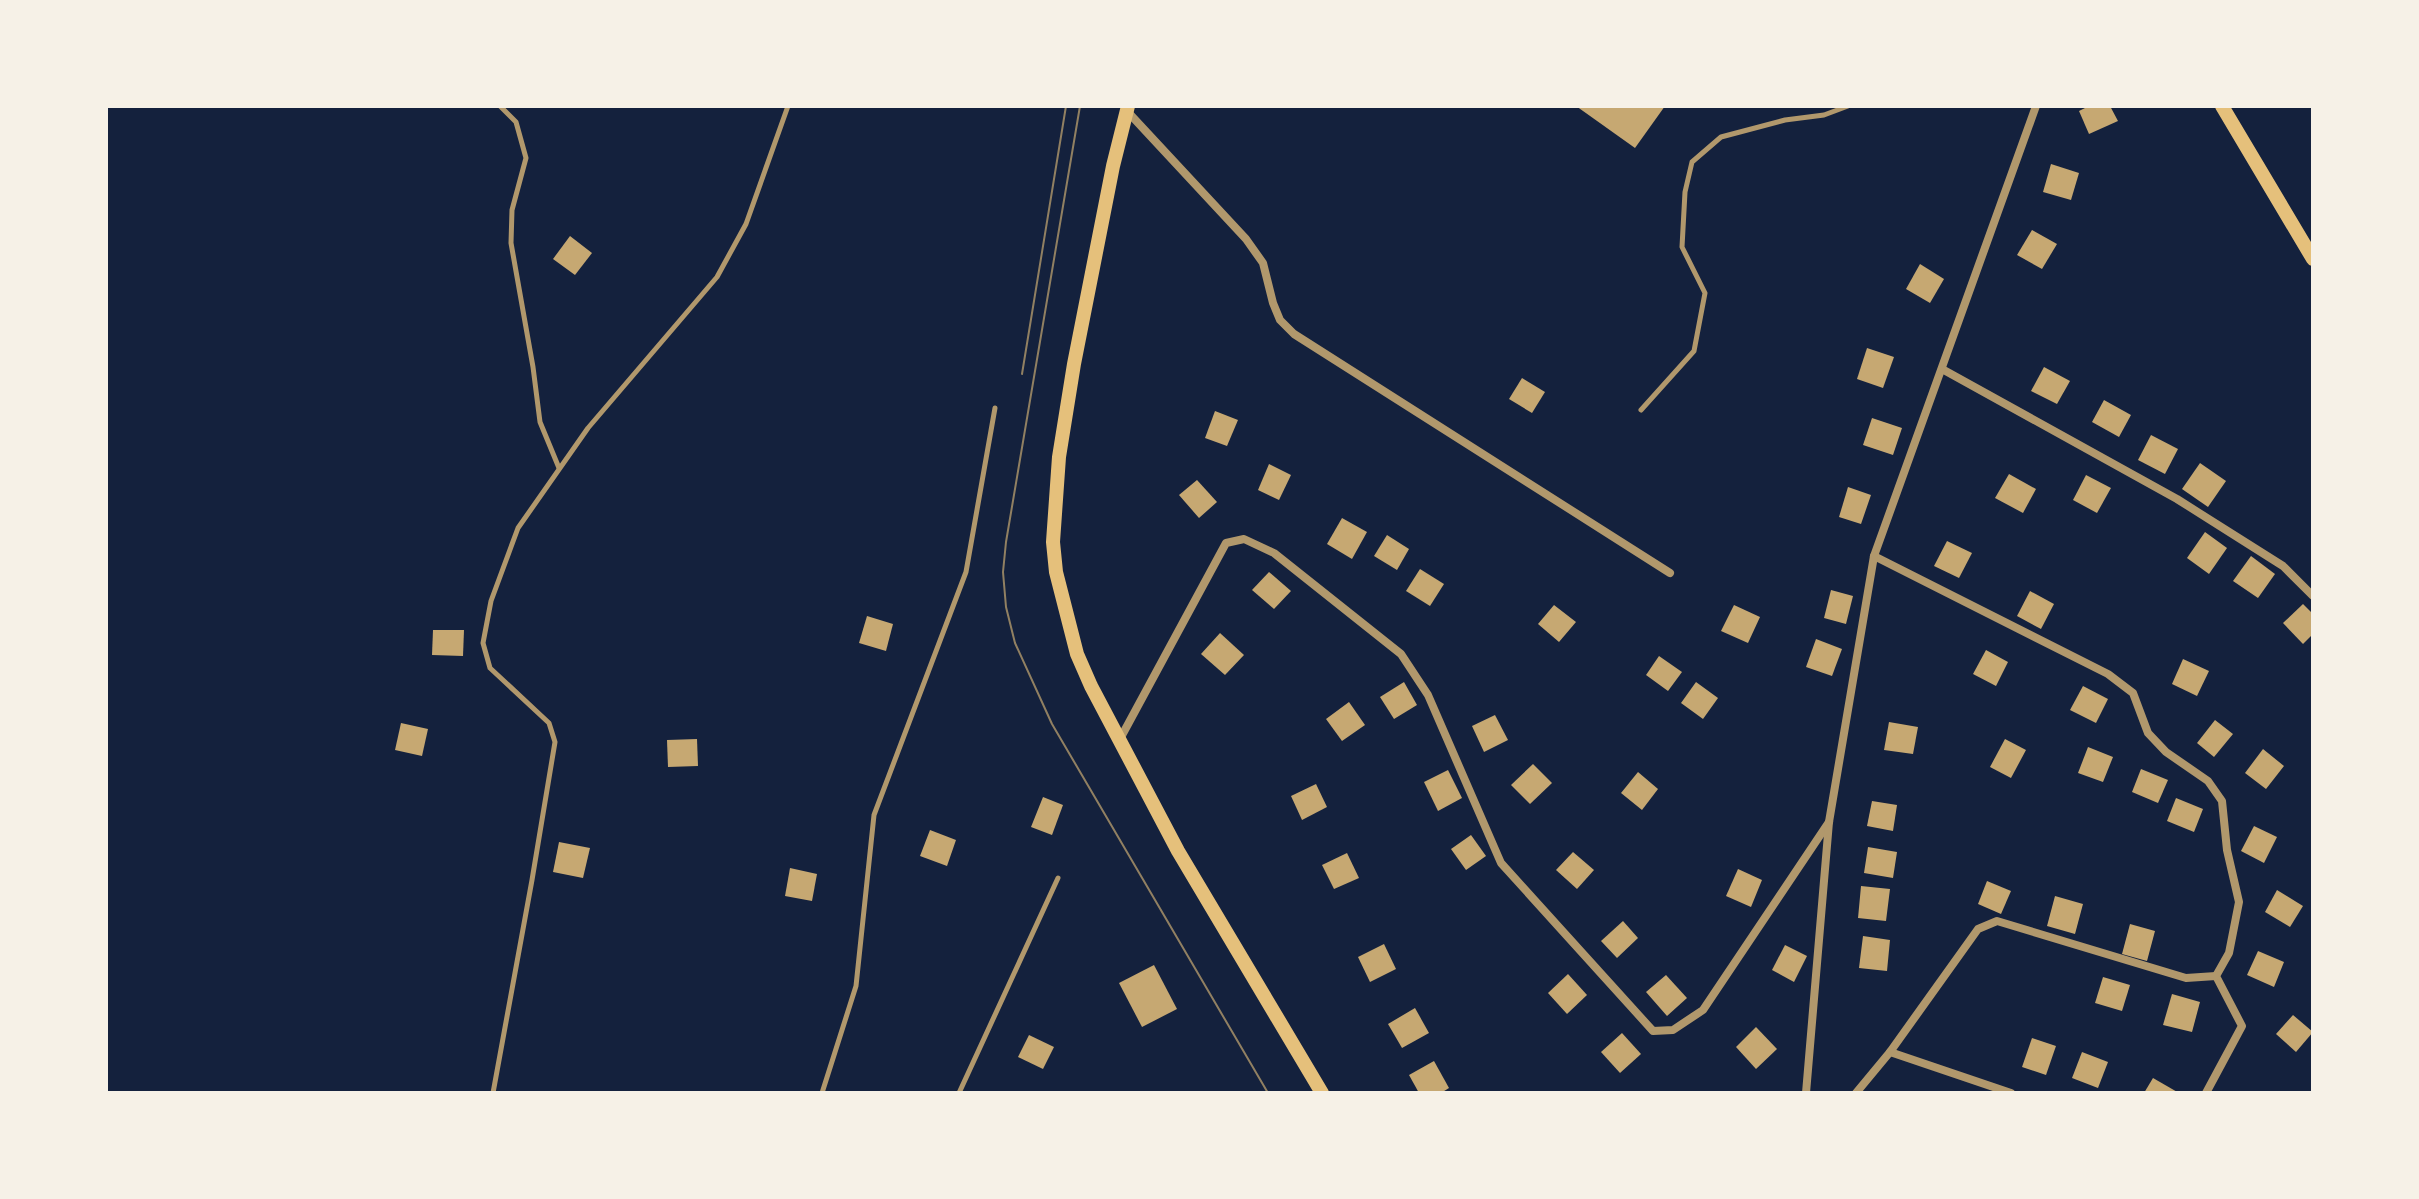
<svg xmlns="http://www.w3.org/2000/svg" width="2419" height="1199" font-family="Raleway,sans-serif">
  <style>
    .building { fill: #c6a872 }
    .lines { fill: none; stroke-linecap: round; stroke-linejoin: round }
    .service { stroke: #b1986c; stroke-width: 5 }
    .minor { stroke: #b1986c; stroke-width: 8 }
    .primary { stroke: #e5c07b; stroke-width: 14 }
    .tram { stroke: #918062; stroke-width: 2 }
  </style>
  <rect width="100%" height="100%" fill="#14213d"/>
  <g class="building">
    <path d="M1576 106H1665L1635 148Z"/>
    <path d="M2089 106H2110L2118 121 2089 134 2079 111Z"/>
    <path d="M2051 164 2079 173 2071 200 2043 192Z"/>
    <path d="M2032 230 2057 244 2042 269 2017 255Z"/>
    <path d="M570 236 592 253 575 275 553 259Z"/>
    <path d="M1920 264 1944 279 1930 303 1906 289Z"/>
    <path d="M1867 348 1894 357 1883 388 1857 379Z"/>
    <path d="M2044 367 2070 381 2057 404 2031 391Z"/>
    <path d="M1522 378 1545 392 1532 413 1509 399Z"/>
    <path d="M2104 400 2131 415 2119 437 2092 422Z"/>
    <path d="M1215 411 1238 420 1227 446 1205 438Z"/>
    <path d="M1872 418 1902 428 1893 455 1863 445Z"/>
    <path d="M2151 435 2178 449 2165 474 2138 460Z"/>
    <path d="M2200 463 2226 481 2208 507 2182 489Z"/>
    <path d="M1269 464 1291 475 1279 500 1258 490Z"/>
    <path d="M2009 474 2036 489 2023 513 1995 498Z"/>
    <path d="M2086 475 2111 488 2097 513 2073 500Z"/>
    <path d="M1197 480 1217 502 1199 518 1179 495Z"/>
    <path d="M1848 487 1871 495 1861 524 1839 517Z"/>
    <path d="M1342 518 1367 532 1352 559 1327 544Z"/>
    <path d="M2205 532 2227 548 2209 574 2187 558Z"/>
    <path d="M1387 535 1409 549 1397 570 1374 556Z"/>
    <path d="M1947 541 1972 553 1959 578 1934 566Z"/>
    <path d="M2251 556 2275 574 2258 598 2233 581Z"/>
    <path d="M1420 569 1444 584 1430 606 1406 591Z"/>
    <path d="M1269 572 1291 591 1274 609 1252 590Z"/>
    <path d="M1831 590 1853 596 1846 624 1824 618Z"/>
    <path d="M2030 591 2054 604 2041 629 2017 616Z"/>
    <path d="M2303 604 2313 614V634L2303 644 2283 623Z"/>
    <path d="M1554 605 1576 622 1559 642 1538 624Z"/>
    <path d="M1734 605 1760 617 1748 643 1721 631Z"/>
    <path d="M867 616 893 624 886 651 859 643Z"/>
    <path d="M433 630H464L463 656 432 655Z"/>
    <path d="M1220 633 1244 655 1225 675 1201 654Z"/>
    <path d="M1816 639 1842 649 1832 676 1806 667Z"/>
    <path d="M1986 650 2008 662 1996 686 1973 674Z"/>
    <path d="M1659 656 1682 672 1668 691 1646 675Z"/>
    <path d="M2183 659 2209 671 2197 696 2172 684Z"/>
    <path d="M1404 682 1417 705 1394 719 1380 697Z"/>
    <path d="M1696 682 1718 698 1703 719 1681 703Z"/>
    <path d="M2083 686 2108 699 2096 723 2070 710Z"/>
    <path d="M1349 702 1365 725 1342 741 1326 719Z"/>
    <path d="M1495 715 1508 740 1484 752 1472 726Z"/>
    <path d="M2215 720 2233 734 2214 757 2197 743Z"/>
    <path d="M1889 722 1918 727 1913 754 1884 750Z"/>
    <path d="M401 723 428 729 422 756 395 750Z"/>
    <path d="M697 739 698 766 668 767 667 740Z"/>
    <path d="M2005 739 2026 750 2011 778 1990 767Z"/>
    <path d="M2088 747 2113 757 2103 782 2078 773Z"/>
    <path d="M2263 749 2284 766 2266 789 2245 773Z"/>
    <path d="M1533 764 1552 783 1530 804 1511 785Z"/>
    <path d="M2141 769 2168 780 2158 803 2132 792Z"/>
    <path d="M1448 770 1462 798 1438 811 1424 782Z"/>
    <path d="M1638 772 1658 789 1642 810 1621 793Z"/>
    <path d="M1316 784 1327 807 1302 820 1291 796Z"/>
    <path d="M1043 797 1063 805 1052 835 1031 827Z"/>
    <path d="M2176 798 2203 809 2194 832 2167 821Z"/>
    <path d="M1872 801 1897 805 1893 831 1867 826Z"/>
    <path d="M2254 826 2277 837 2264 863 2241 851Z"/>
    <path d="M930 830 956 840 947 866 920 856Z"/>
    <path d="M1471 835 1486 856 1466 870 1451 849Z"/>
    <path d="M559 842 590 848 583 878 553 872Z"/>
    <path d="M1868 847 1897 852 1893 878 1864 873Z"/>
    <path d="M1573 852 1594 870 1577 889 1556 870Z"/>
    <path d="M1347 853 1359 878 1334 889 1322 865Z"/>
    <path d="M790 868 817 874 812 901 785 896Z"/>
    <path d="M1738 869 1762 880 1751 907 1726 896Z"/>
    <path d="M1987 881 2011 891 2001 914 1978 904Z"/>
    <path d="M1861 886 1890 889 1886 921 1858 918Z"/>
    <path d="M2277 890 2303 906 2290 927 2265 912Z"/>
    <path d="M2055 896 2083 904 2075 934 2047 926Z"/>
    <path d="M1623 921 1638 938 1617 958 1601 941Z"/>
    <path d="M2130 924 2155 931 2147 961 2122 954Z"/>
    <path d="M1863 936 1890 940 1887 971 1859 968Z"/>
    <path d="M1384 944 1396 969 1370 982 1358 957Z"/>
    <path d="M1785 945 1807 956 1794 982 1772 970Z"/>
    <path d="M2258 951 2284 962 2274 987 2247 975Z"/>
    <path d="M1154 965 1177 1009 1142 1027 1119 983Z"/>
    <path d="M1568 974 1587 995 1567 1014 1548 993Z"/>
    <path d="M1666 975 1687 998 1667 1016 1646 992Z"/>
    <path d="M2103 977 2130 985 2122 1011 2095 1003Z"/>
    <path d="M2172 994 2200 1002 2192 1032 2163 1025Z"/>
    <path d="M1415 1008 1429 1033 1402 1048 1388 1024Z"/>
    <path d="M2293 1015 2313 1032 2296 1052 2276 1034Z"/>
    <path d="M1756 1027 1777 1049 1756 1069 1736 1047Z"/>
    <path d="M1622 1033 1641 1054 1620 1073 1601 1052Z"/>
    <path d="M1029 1035 1054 1047 1043 1069 1018 1057Z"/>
    <path d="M2032 1038 2056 1046 2046 1075 2022 1067Z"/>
    <path d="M2082 1052 2108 1062 2098 1088 2072 1078Z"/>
    <path d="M1434 1061 1449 1088 1441 1093H1419L1409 1075Z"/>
    <path d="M2153 1078 2179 1093H2144Z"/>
  </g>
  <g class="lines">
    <g class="service">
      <path d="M500 106 516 122 526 158 512 210 511 243 533 367 540 422 559 468"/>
      <path d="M1641 410 1694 351 1705 293 1682 247 1685 192 1692 162 1721 137 1785 120 1824 115 1848 106"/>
      <path d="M493 1093 532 880 555 742 549 723 490 668 483 643 491 601 518 528 588 428 717 277 746 224 788 106"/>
      <path d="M822 1093 856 986 874 815 966 572 995 408"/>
      <path d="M959 1093 1058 878"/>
    </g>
    <g class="minor">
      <path d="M1127 111 1246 239 1263 263 1273 303 1280 320 1294 334 1670 573"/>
      <path d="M1942 369 2177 499 2283 566 2313 596"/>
      <path d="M1874 556 2108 674 2133 693 2148 733 2166 752 2208 781 2222 801 2227 850 2239 902 2229 953 2216 976 2242 1026 2206 1093"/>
      <path d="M1120 739 1226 543 1244 539 1274 553 1401 654 1428 695 1501 863 1653 1031 1673 1030 1703 1010 1829 822"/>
      <path d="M1890 1052 2011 1093"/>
      <path d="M1806 1093 1829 822 1874 556 2036 106"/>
      <path d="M1856 1093 1890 1052 1978 929 1997 921 2186 978 2216 976"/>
    </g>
    <g class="primary">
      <path d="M1128 106 1113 166 1074 364 1059 457 1053 542 1056 572 1077 654 1091 686 1178 851 1322 1093"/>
      <path d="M2222 106 2313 259"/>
    </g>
    <g class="tram">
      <path d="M1080 106 1006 542 1003 572 1006 607 1015 643 1052 724 1268 1093"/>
      <path d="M1022 374 1066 106"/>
    </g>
  </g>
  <rect width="2419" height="1199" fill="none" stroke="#f6f1e7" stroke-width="216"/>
</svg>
